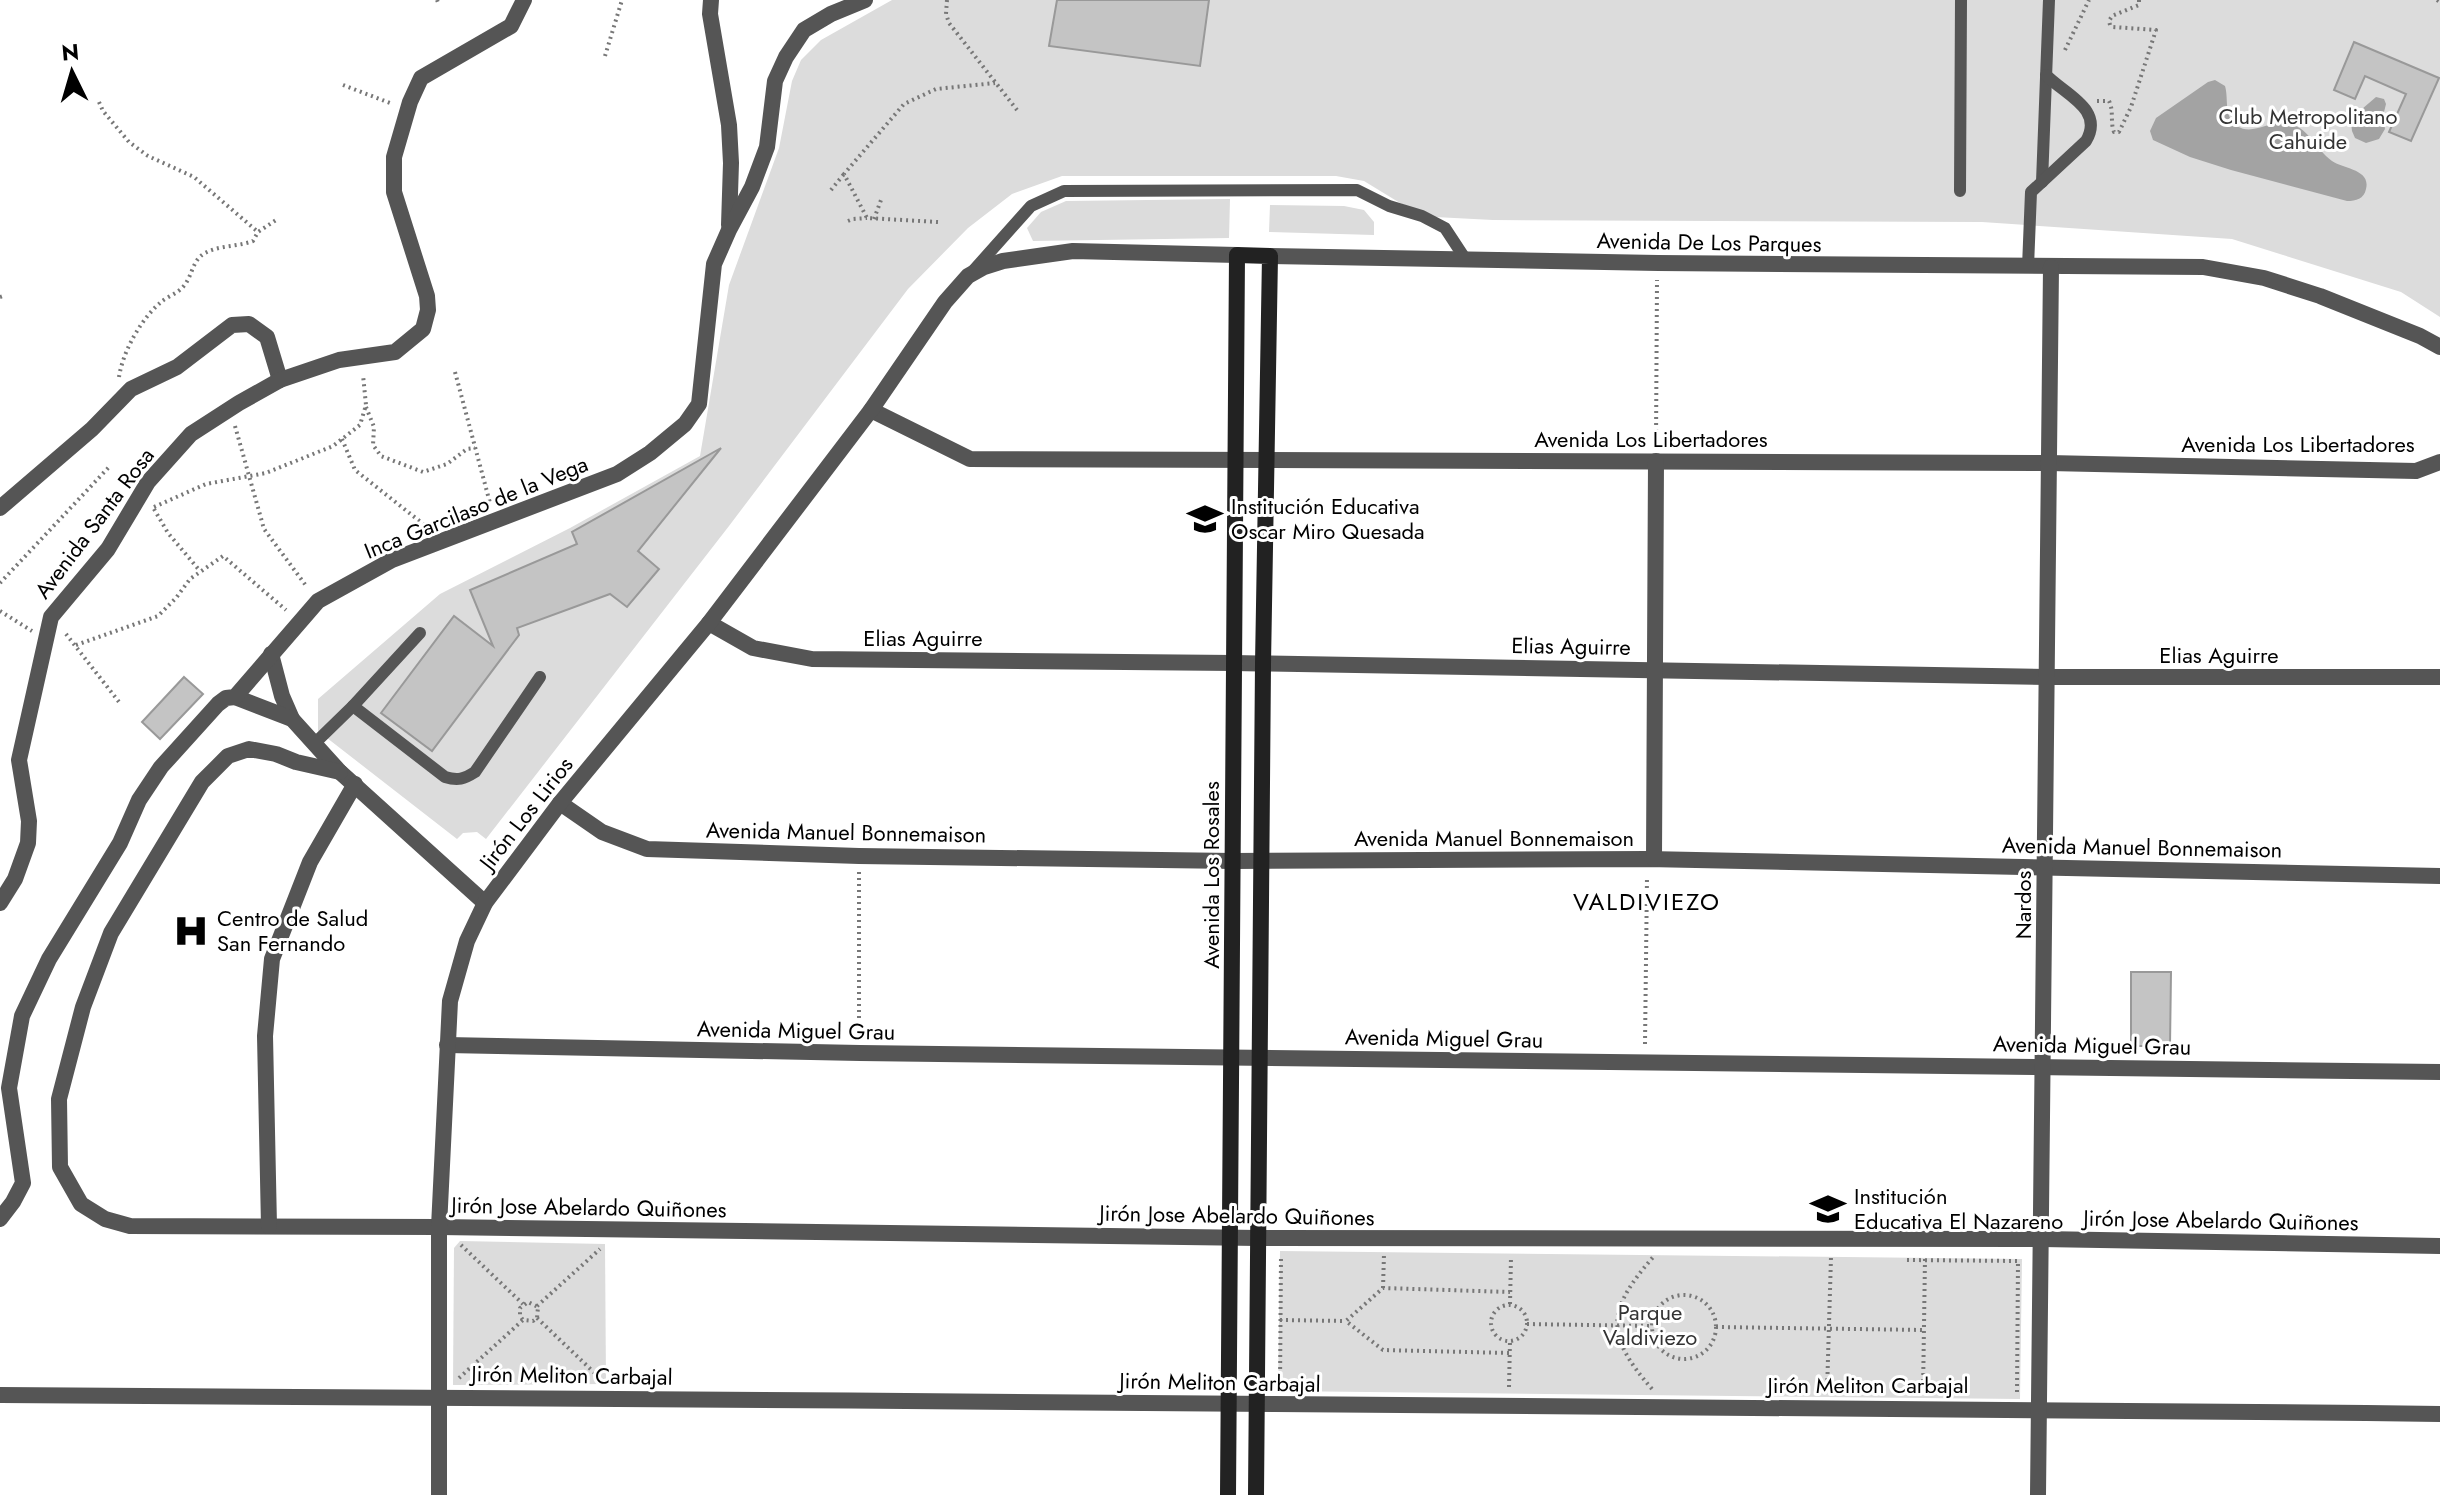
<svg xmlns="http://www.w3.org/2000/svg" width="2440" height="1495" font-family="Jost,sans-serif">
  <style>
    .green { fill: #dcdcdc }
    .water { fill: #a3a3a3 }
    .building { fill: #c4c4c4; stroke: #999; stroke-width: 2 }
    .lines { fill: none; stroke-linecap: round; stroke-linejoin: round }
    .path { stroke: #777; stroke-width: 4; stroke-dasharray: 2 4; stroke-linecap: butt }
    .lane { stroke: #555; stroke-width: 12 }
    .street { stroke: #555; stroke-width: 16 }
    .secondary { stroke: #222; stroke-width: 16 }
    .labels { text-anchor: middle; stroke-width: 6; stroke-linejoin: round; paint-order: stroke }
    .park-label { font-size: 22px; fill: #333; stroke: #fff }
    .street-label { font-size: 22px; fill: #000; stroke: #fff }
    .poi-label { font-size: 22px; fill: #000; stroke: #fff; text-anchor: start }
    .neighbourhood-label { font-size: 24px; letter-spacing: 2px; fill: #000; stroke: #fff }
  </style>
  <rect width="100%" height="100%" fill="#fff"/>
  <g class="green">
    <path d="M892 0H2440V317L2401 292 2232 239 1982 222 1493 220 1435 217 1400 203 1364 181 1336 176H1062L1012 194 968 228 908 289 729 526 486 839 477 832 463 833 457 839 318 731V699L440 594 570 528 700 456 729 285 779 148 792 81 801 60 821 40Z"/>
    <path d="M1230 199 1229 238 1033 241 1027 228 1041 212 1066 201Z"/>
    <path d="M1270 205 1344 206 1364 210 1374 222V235L1269 232Z"/>
    <path d="M460 1241 605 1244 606 1384 453 1385 454 1248Z"/>
    <path d="M1280 1251 2022 1259 2020 1399 1278 1391Z"/>
  </g>
  <g class="water">
    <path d="M2215 80 2225 86C2229 99 2223 116 2237 126 2252 136 2269 121 2285 123 2308 125 2315 149 2332 161 2343 169 2371 169 2366 189 2364 199 2356 201 2347 201L2231 170 2190 157 2153 140 2150 131 2156 118 2208 82Z"/>
    <path d="M2376 97 2384 99 2386 104 2383 116 2385 129 2379 139 2366 143 2355 138 2352 131 2351 122 2355 115Z"/>
  </g>
  <g class="building">
    <path d="M1057 0H1209L1200 66 1049 46Z"/>
    <path d="M2354 42 2439 78 2411 141 2389 132 2406 94 2365 76 2355 99 2334 90Z"/>
    <path d="M721 448 638 551 659 569 627 607 610 594 517 628 519 635 432 751 381 713 454 616 493 646 470 590 577 544 572 532Z"/>
    <path d="M184 677 203 694 160 739 142 722Z"/>
    <path d="M2131 972H2171L2170 1046H2131Z"/>
  </g>
  <g class="lines">
    <g class="path">
      <path d="M437 0 439 5"/>
      <path d="M947 0 946 14 949 23 1017 110"/>
      <path d="M2437 0 2440 2"/>
      <path d="M2065 50 2089 0"/>
      <path d="M605 56 622 0"/>
      <path d="M343 85 390 103"/>
      <path d="M2097 101H2109C2114 111 2110 122 2114 132H2119L2131 107 2156 30 2113 27 2110 25 2109 21 2112 16 2139 5V0"/>
      <path d="M99 102 103 111 129 142 148 156 194 177 258 232"/>
      <path d="M831 190 844 174"/>
      <path d="M874 219 881 200"/>
      <path d="M848 221 853 219 867 218"/>
      <path d="M938 222 867 218 844 174 904 104 936 89 995 83"/>
      <path d="M0 297 3 296"/>
      <path d="M455 372 490 503"/>
      <path d="M119 377C123 351 141 319 161 302 167 297 176 294 182 288 193 277 191 261 205 253 220 245 237 247 253 241L258 232 276 220"/>
      <path d="M366 407 374 427 373 445 381 456 423 472 447 464 467 449 475 448"/>
      <path d="M235 426 264 529 307 587"/>
      <path d="M342 439 355 470 427 527"/>
      <path d="M1656 443 1657 280"/>
      <path d="M154 507 206 484 266 473 333 446 360 425 366 405 363 375"/>
      <path d="M154 509 168 533 200 571"/>
      <path d="M0 583 109 467"/>
      <path d="M0 611 32 631"/>
      <path d="M66 634 119 702"/>
      <path d="M76 645 158 616 176 598 190 579 223 556 286 610"/>
      <path d="M859 872V1035"/>
      <path d="M1645 1044 1647 877"/>
      <path d="M461 1245 523 1304"/>
      <path d="M1907 1260 2018 1261 2017 1393"/>
      <path d="M1383 1288 1384 1254"/>
      <circle cx="1684" cy="1327" r="32"/>
      <path d="M1510 1304 1511 1257"/>
      <circle cx="1509" cy="1323" r="18"/>
      <path d="M537 1306 600 1249"/>
      <path d="M537 1318 603 1381"/>
      <path d="M1280 1320 1346 1321"/>
      <path d="M1527 1324 1652 1326"/>
      <path d="M1716 1327 1924 1330"/>
      <path d="M1509 1353 1383 1350 1346 1321 1383 1288 1510 1292"/>
      <path d="M459 1378 523 1320 533 1321 537 1318 538 1307 528 1302 520 1308V1316L523 1320"/>
      <path d="M1280 1387 1281 1255"/>
      <path d="M1509 1387 1510 1341"/>
      <path d="M1652 1389C1604 1334 1607 1310 1654 1256"/>
      <path d="M1827 1392 1831 1257"/>
      <path d="M1923 1393 1925 1258"/>
    </g>
    <g class="lane">
      <path d="M2042 182 2049 0"/>
      <path d="M1960 191 1961 0"/>
      <path d="M2028 267 2031 192 2086 141C2105 109 2064 94 2046 75"/>
      <path d="M973 271 1031 206 1064 191 1357 190 1389 206 1422 216 1445 228 1466 260"/>
      <path d="M353 706 445 777C458 781 464 779 475 772L540 677"/>
      <path d="M315 743 353 706 420 633"/>
    </g>
    <g class="street">
      <path d="M711 0 710 14 729 125 731 163 729 225"/>
      <path d="M1270 256 1658 263 2203 267 2264 278 2320 296 2420 336 2440 347"/>
      <path d="M871 410 970 459 2049 463 2416 471 2440 462"/>
      <path d="M0 508 92 429 131 389 177 367 232 325 249 324 267 337 280 380"/>
      <path d="M709 623 753 648 812 659 1234 663 2047 677H2440"/>
      <path d="M271 654 282 696 292 719"/>
      <path d="M235 697 292 719 340 772 485 903"/>
      <path d="M340 772 296 762 276 754 249 749 228 756 202 782 111 933 83 1007 59 1099 60 1167 81 1204 105 1219 130 1226 439 1227 1258 1238 2042 1239 2440 1246"/>
      <path d="M560 803 602 832 647 849 859 856 1233 861 1648 859 2440 876"/>
      <path d="M1654 859 1656 461"/>
      <path d="M0 903 15 879 28 843 29 821 19 760 51 617 108 549 148 482 191 434 239 403 280 380 339 360 395 352 423 329 428 310 427 296 394 192V157L410 102 421 78 511 26 524 0"/>
      <path d="M447 1045 860 1053 2440 1072"/>
      <path d="M0 1219 13 1202 23 1183 9 1088 22 1016 49 959 120 843 139 800 161 767 218 704 226 698 235 697 318 601 392 560 617 474 650 453 685 424 699 404 714 264 729 230 752 187 767 147 775 81 786 57 804 30 831 14 865 0"/>
      <path d="M269 1226 265 1036 272 959 310 862 355 784"/>
      <path d="M0 1395C425 1396 850 1401 1275 1404 1664 1407 2052 1408 2440 1414"/>
      <path d="M439 1495V1227L450 1001 467 941 485 903 560 803 709 623 871 410 945 302 968 276 984 267 1003 261 1073 251 1237 255"/>
      <path d="M2038 1495 2051 267"/>
    </g>
    <path class="secondary" d="M1228 1495 1237 255 1270 256 1263 664 1256 1495"/>
  </g>
  <defs>
    <g id="school-bare" transform="scale(2.76)"><path d="M0-5L7-2L0 1L-7-2ZM-4 1L0 2.5L4 1V4Q0 6-4 4Z" fill="#000" stroke="#fff" stroke-width="2.5" paint-order="stroke"/></g>
    <g id="hospital-bare" transform="scale(2.76)"><path d="M-5-5h3v3.5h4V-5h3V5h-3V1.5h-4V5h-3Z" fill="#000" stroke="#fff" stroke-width="2.5" paint-order="stroke"/></g>
  </defs>
  <g fill-rule="evenodd">
    <use href="#school-bare" x="1205" y="519"/>
    <use href="#hospital-bare" x="191" y="931"/>
    <use href="#school-bare" x="1828" y="1209"/>
  </g>
  <g class="labels">
    <g class="park-label">
      <text x="2308" y="124">Club Metropolitano<tspan x="2308" dy="25">Cahuide</tspan></text>
      <text x="1650" y="1320">Parque<tspan x="1650" dy="25">Valdiviezo</tspan></text>
    </g>
    <g class="street-label">
      <text transform="translate(1709 242) rotate(1)" y="8">Avenida De Los Parques</text>
      <text x="1651" y="447">Avenida Los Libertadores</text>
      <text x="2298" y="452">Avenida Los Libertadores</text>
      <text transform="translate(476 507) rotate(-22)" y="8">Inca Garcilaso de la Vega</text>
      <text transform="translate(94 523) rotate(-53)" y="8">Avenida Santa Rosa</text>
      <text x="923" y="646">Elias Aguirre</text>
      <text transform="translate(1571 646) rotate(1)" y="8">Elias Aguirre</text>
      <text x="2219" y="663">Elias Aguirre</text>
      <text transform="translate(526 813) rotate(-52)" y="8">Jirón Los Lirios</text>
      <text transform="translate(846 832) rotate(1)" y="8">Avenida Manuel Bonnemaison</text>
      <text x="1494" y="846">Avenida Manuel Bonnemaison</text>
      <text transform="translate(2142 847) rotate(1)" y="8">Avenida Manuel Bonnemaison</text>
      <text transform="translate(1211 875) rotate(-90)" y="8">Avenida Los Rosales</text>
      <text transform="translate(2023 905) rotate(-90)" y="8">Nardos</text>
      <text transform="translate(796 1030) rotate(1)" y="8">Avenida Miguel Grau</text>
      <text transform="translate(1444 1038) rotate(1)" y="8">Avenida Miguel Grau</text>
      <text transform="translate(2092 1045) rotate(1)" y="8">Avenida Miguel Grau</text>
      <text transform="translate(589 1207) rotate(1)" y="8">Jirón Jose Abelardo Quiñones</text>
      <text transform="translate(1237 1215) rotate(1)" y="8">Jirón Jose Abelardo Quiñones</text>
      <text transform="translate(2221 1220) rotate(1)" y="8">Jirón Jose Abelardo Quiñones</text>
      <text transform="translate(572 1375) rotate(1)" y="8">Jirón Meliton Carbajal</text>
      <text transform="translate(1220 1382) rotate(1)" y="8">Jirón Meliton Carbajal</text>
      <text x="1868" y="1393">Jirón Meliton Carbajal</text>
    </g>
    <g class="poi-label">
      <text x="1231" y="514">Institución Educativa<tspan x="1231" dy="25">Oscar Miro Quesada</tspan></text>
      <text x="217" y="926">Centro de Salud<tspan x="217" dy="25">San Fernando</tspan></text>
      <text x="1854" y="1204">Institución<tspan x="1854" dy="25">Educativa El Nazareno</tspan></text>
    </g>
    <g class="neighbourhood-label">
      <text x="1647" y="910">VALDIVIEZO</text>
    </g>
  </g>
  <g transform="translate(72 72) rotate(355)" stroke="#ffffff" stroke-width="6" paint-order="stroke">
  <path d="M0-6L14 30L0 20L-14 30Z" fill="#000000"/>
  <text y="-12" font-size="22" font-weight="bold" text-anchor="middle" fill="#000000">N</text>
  </g>
</svg>
